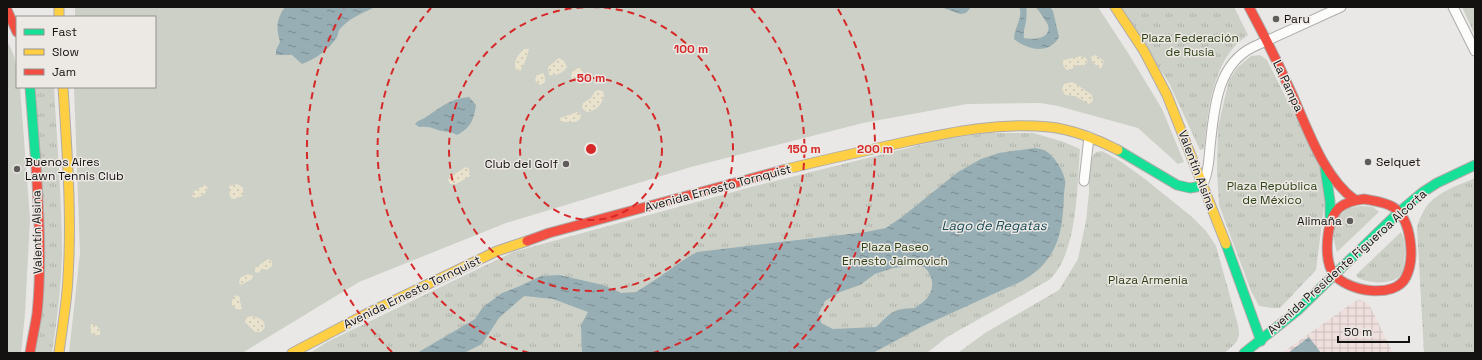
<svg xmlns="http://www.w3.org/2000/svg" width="1482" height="360" font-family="'Space Grotesk',sans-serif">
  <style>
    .industrial { fill: url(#industrial-grid) }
    .green { fill: #ccd0c6 }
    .sand { fill: url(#sand-dots) }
    .park { fill: url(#park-tufts) }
    .water { fill: url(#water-ripples); fill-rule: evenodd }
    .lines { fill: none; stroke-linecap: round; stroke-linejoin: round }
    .street-casing { stroke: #aeacaa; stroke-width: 11 }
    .fast-casing { stroke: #aeacaa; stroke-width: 11 }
    .slow-casing { stroke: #aeacaa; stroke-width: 11 }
    .jam-casing { stroke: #aeacaa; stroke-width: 11 }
    .street { stroke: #fcfcfb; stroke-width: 9 }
    .fast { stroke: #16e098; stroke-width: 9 }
    .slow { stroke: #ffcf43; stroke-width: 9 }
    .jam { stroke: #f24e42; stroke-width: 9 }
    .ring { fill: none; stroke: #d62828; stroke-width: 2; stroke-dasharray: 7 5 }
    .poi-dot { fill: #5f5d5c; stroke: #ece8e4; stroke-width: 1.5 }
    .labels { text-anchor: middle; stroke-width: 3; stroke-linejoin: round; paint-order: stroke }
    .poi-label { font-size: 12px; fill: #141211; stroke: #ece8e4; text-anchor: start }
    .park-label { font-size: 12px; fill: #2f4217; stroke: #ece8e4 }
    .street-label { font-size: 12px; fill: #141211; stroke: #ece8e4 }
    .water-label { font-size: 13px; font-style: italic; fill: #184a57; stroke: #ece8e4 }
    .centre { fill: #d62828; stroke: #ece8e4; stroke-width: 2 }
    .ring-label { font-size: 12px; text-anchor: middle; font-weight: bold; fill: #d62828; stroke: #ece8e4; stroke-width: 3; stroke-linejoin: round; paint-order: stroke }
  </style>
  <defs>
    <pattern id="industrial-grid" width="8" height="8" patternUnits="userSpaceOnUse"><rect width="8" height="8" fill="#eedfdc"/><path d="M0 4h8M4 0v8" fill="none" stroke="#cbbebc"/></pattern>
    <pattern id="sand-dots" width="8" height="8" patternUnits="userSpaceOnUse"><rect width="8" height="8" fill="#e9e3ce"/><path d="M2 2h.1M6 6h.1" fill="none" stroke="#c7c2b0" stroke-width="1.8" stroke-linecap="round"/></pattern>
    <pattern id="park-tufts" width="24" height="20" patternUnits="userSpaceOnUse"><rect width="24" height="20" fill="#ccd0c6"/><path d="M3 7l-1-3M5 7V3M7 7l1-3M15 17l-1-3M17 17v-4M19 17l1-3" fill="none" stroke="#aeb2a9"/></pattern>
    <pattern id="water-ripples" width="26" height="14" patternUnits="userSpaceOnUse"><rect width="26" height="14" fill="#97aeb4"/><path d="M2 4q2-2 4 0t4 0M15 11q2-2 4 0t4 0" fill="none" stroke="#7a8c91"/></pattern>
  </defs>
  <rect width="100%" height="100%" fill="#eae8e6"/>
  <path class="industrial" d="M1360 300 1369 304 1393 353H1282L1355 301Z"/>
  <g class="green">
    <path d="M75 7H1098L1130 56 1162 109 1184 162 1178 164 1138 128 1058 106 1040 103 967 104 863 123 691 167 506 223 359 282 242 353H69L80 253 74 87H155V17H75Z"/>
    <path d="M7 41C17 59 17 68 17 87H20L30 219 25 314 21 353H7Z"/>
  </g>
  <g class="sand">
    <path d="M524 49H529C528 54 523 68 520 71L516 70C513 60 518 55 524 49Z"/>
    <path d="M1095 55 1104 61 1101 69 1092 62 1091 57Z"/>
    <path d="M1080 56 1086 58 1088 62 1083 66 1077 65 1072 69 1067 70 1064 67 1062 61C1068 58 1073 59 1080 56Z"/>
    <path d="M559 58 564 61 567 67C563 73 556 76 549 75L548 67Z"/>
    <path d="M578 68 583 69 582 75 576 81H573L571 77 572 72Z"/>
    <path d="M543 73 545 77V82L541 85 537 83 535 80 537 75Z"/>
    <path d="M1073 82 1092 95 1093 101 1089 104 1075 96 1065 95 1062 89 1064 84Z"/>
    <path d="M599 90 603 91C606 101 597 111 587 112L582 108 583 103 591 98 595 91Z"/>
    <path d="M577 112 581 115 580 119 576 122H561L560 118Z"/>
    <path d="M466 167 469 169 470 176 456 184H450L448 180 450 174 456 173Z"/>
    <path d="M237 184 243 187V196L234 199 230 198 229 186Z"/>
    <path d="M205 185 208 188C205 194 202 197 195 198L192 196 194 191Z"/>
    <path d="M268 259 272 261V266L267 270 262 269 258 273 255 272V268Z"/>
    <path d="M250 273 253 276 252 279 241 285 239 283 240 278Z"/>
    <path d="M235 295 240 297V301L242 309 237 310 232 305V300Z"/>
    <path d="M252 316C260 318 264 319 265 327L261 332H255L245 322 246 317Z"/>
    <path d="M91 324 97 326 100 330V335H93L90 331Z"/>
  </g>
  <g class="park">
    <path d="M1120 7H1234L1248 35C1212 58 1208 111 1204 149L1200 150 1169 83Z"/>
    <path d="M1462 7H1475V35Z"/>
    <path d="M1260 55 1267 60 1322 170 1326 191 1316 270 1280 308H1272L1259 306 1251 291 1219 205 1217 169 1218 127 1229 80 1238 67 1251 56Z"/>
    <path d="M36 87H54C57 143 62 199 62 255 61 288 57 321 52 353H34Z"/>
    <path d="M988 133H1033L1064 142 1080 149C1077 186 1078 254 1049 280L947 337 927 353H310L327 342 513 252 755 186 944 139Z"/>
    <path d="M1102 151 1120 161 1145 179 1192 217 1206 231 1216 246 1238 325C1241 340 1236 344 1224 353H958L985 333 1059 290 1078 259 1086 221 1089 193V161L1096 152Z"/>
    <path d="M1475 178V353H1424L1417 227C1419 220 1422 213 1426 207 1437 192 1459 185 1475 178Z"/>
    <path d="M1361 206 1373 207 1379 212 1337 252 1334 241V226L1339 216 1349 208Z"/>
    <path d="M1401 232C1405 238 1405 247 1405 254 1404 259 1405 268 1403 272 1396 286 1368 284 1357 277L1356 275Z"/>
  </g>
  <g class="water">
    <path d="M285 7H375C363 13 349 18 340 29 338 31 338 35 337 37 329 50 315 59 302 64L292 55H276V50L280 42C276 27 276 20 285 7Z"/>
    <path d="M941 7H971L966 13 960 14Z"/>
    <path d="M1019 7H1027C1026 11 1027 16 1026 21 1025 27 1023 31 1024 38 1032 40 1052 39 1048 25 1047 23 1044 19 1043 17 1040 13 1039 10 1035 7H1050L1053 11 1059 37C1049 55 1027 50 1014 39 1014 28 1024 16 1019 7Z"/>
    <path d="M469 97 476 105C474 119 471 128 457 135 451 131 444 132 438 130 431 127 426 126 419 127L415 124C418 120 422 120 426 117 442 107 449 99 469 97Z"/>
    <path d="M1035 148C1038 149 1042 149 1044 150 1054 155 1063 170 1065 180 1066 184 1064 190 1064 195 1063 215 1062 237 1051 254 1044 266 1034 274 1022 281L923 326 873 353H582L581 325 588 312 553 299 524 296 499 318 482 344 464 353H417L475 319 483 307 502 293 520 286 541 276 559 275 603 285 621 293 636 292 661 276 682 261 697 252 866 232 886 228 902 217 958 172 981 159 999 153ZM912 266 924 267C933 275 935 287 928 297 925 301 919 305 915 308 892 309 893 311 876 327L833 329 821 323 819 313 825 301 840 292 860 285 875 274 893 268Z"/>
    <path d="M1309 337 1321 353H1288Z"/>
  </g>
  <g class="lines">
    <g class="street-casing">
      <g id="street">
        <path d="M1453 7 1475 51"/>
        <path d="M1084 181 1089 137"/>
        <path d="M1202 186C1208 174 1209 160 1210 147 1214 111 1216 65 1253 47L1341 7"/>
      </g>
    </g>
    <g class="fast-casing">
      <g id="fast">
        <path d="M30 87 36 165"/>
        <path d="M1118 150 1177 185 1190 188 1202 186"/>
        <path d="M1325 168 1330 201V220"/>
        <path d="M1226 244 1261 341"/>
        <path d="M1244 353 1297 311 1399 212 1423 192 1437 183 1475 165"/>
      </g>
    </g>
    <g class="slow-casing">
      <g id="slow">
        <path d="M59 7V17"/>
        <path d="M1115 7 1144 51 1167 95 1226 244"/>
        <path d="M783 170C823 160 864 151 905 142 952 132 1000 122 1049 127 1071 129 1099 140 1118 150"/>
        <path d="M59 353C62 328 67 303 68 277 72 214 67 150 63 87"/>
        <path d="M292 353 364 315 497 251 527 241"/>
      </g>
    </g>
    <g class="jam-casing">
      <g id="jam">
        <path d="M1249 7C1264 35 1278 63 1291 92 1307 127 1323 177 1355 200"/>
        <path d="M7 10 17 32"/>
        <path d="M1364 199C1374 201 1385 202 1393 207 1412 219 1415 259 1406 277 1395 300 1346 291 1334 274 1323 261 1326 220 1339 208 1346 202 1355 200 1364 199Z"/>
        <path d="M527 241 549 233 783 170"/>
        <path d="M30 353C32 340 35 327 37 314 42 265 39 214 36 165"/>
      </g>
    </g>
    <use href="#street" class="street"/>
    <use href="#fast" class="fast"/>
    <use href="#slow" class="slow"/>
    <use href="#jam" class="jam"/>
  </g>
  <g class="ring">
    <circle cx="591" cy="149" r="71"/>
    <path d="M592 7A142 142 0 1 1 590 7"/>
    <path d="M529 353A213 213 0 0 1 431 8M751 8A213 213 0 0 1 653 353"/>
    <path d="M392 352A284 284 0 0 1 344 9M838 9A284 284 0 0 1 790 352"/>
  </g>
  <g class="poi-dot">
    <circle cx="1276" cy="19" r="4"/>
    <circle cx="1368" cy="162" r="4"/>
    <circle cx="566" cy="164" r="4"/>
    <circle cx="17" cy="169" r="4"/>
    <circle cx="1350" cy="221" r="4"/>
  </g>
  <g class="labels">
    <g class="poi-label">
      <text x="1284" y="23">Paru</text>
      <text x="25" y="166">Buenos Aires<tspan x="25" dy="14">Lawn Tennis Club</tspan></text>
      <text x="1376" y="166">Selquet</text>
      <text x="558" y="168" text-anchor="end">Club del Golf</text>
      <text x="1342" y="225" text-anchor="end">Alimaña</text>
    </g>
    <g class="park-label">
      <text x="1190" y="42">Plaza Federación<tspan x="1190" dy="14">de Rusia</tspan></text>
      <text x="1272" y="190">Plaza República<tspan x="1272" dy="14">de México</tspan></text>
      <text x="895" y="251">Plaza Paseo<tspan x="895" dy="14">Ernesto Jaimovich</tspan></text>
      <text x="1148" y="284">Plaza Armenia</text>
    </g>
    <g class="street-label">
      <text transform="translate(1288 86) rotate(65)" y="4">La Pampa</text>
      <text transform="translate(1197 170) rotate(69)" y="4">Valentín Alsina</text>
      <text transform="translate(718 188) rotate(-15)" y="4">Avenida Ernesto Tornquist</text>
      <text transform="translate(37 232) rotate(-91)" y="4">Valentín Alsina</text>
      <text transform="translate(1347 262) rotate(-42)" y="4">Avenida Presidente Figueroa Alcorta</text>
      <text transform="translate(412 292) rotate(-26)" y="4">Avenida Ernesto Tornquist</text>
    </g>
    <g class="water-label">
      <text x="994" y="230">Lago de Regatas</text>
    </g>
  </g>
  <circle cx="591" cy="149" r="6" class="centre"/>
  <g class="ring-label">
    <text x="691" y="53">100 m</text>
    <text x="591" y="82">50 m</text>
    <text x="804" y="153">150 m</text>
    <text x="875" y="153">200 m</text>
  </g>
  <rect width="1482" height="360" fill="none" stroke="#141211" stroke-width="16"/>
  <rect x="16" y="16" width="140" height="72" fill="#ece8e4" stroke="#969290"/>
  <rect x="24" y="29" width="20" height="6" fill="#16e098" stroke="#969290"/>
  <text x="52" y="36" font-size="12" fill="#141211">Fast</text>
  <rect x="24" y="49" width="20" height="6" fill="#ffcf43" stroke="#969290"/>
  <text x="52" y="56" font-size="12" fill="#141211">Slow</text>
  <rect x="24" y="69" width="20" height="6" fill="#f24e42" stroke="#969290"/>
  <text x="52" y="76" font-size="12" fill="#141211">Jam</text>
  <path d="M1338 336v6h71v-6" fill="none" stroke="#141211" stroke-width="2"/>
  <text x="1344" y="336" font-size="12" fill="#141211" stroke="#ece8e4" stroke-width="3" paint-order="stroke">50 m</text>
</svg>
